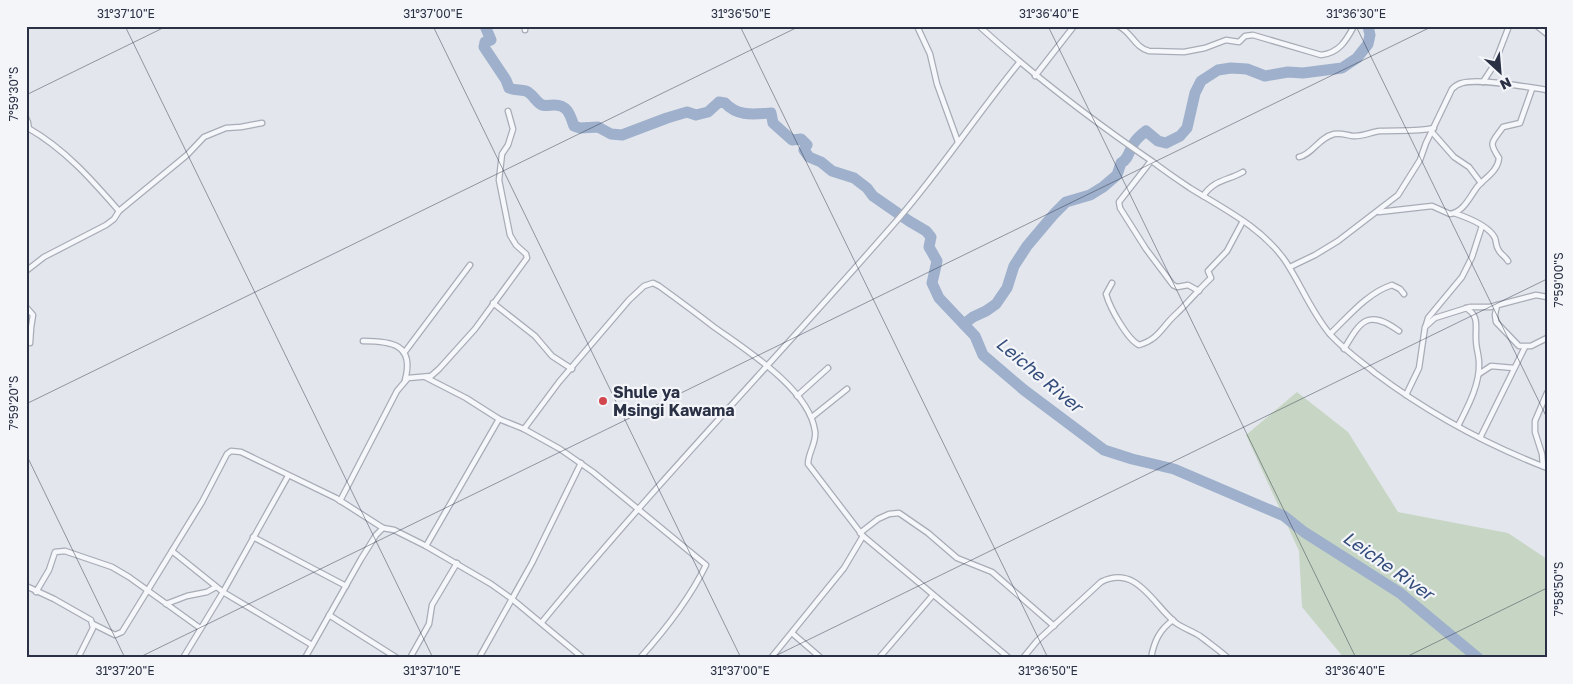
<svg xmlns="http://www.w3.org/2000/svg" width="1573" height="684" font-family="'Golos Text',sans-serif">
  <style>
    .green { fill: #c7d6c4 }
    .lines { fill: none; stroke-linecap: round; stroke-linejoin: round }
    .river { stroke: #9eb0cc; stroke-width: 11 }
    .street-casing { stroke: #a8acb7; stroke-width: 7 }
    .street { stroke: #f6f7fa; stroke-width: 4.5 }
    .ticks { fill: none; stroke: #2a3145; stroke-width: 1; stroke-opacity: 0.45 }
    .poi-dot { fill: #d2474e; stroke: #f3f5f9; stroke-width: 2 }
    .labels { text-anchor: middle; stroke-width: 4.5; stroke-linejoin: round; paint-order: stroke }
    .poi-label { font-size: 16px; font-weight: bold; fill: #2a3145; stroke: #f3f5f9; text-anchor: start }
    .water-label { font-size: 18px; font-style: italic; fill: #334b7a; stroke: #f3f5f9 }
    .neatline { fill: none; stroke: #2a3145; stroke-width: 2 }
    .ticks-label { font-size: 12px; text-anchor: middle; fill: #2a3145 }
  </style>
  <rect width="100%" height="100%" fill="#e3e6ec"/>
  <path class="green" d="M1297 392 1348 432 1398 512 1508 533 1547 559V658H1344L1302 607 1299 551 1246 435Z"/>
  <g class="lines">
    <g class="river">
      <path d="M485 26 491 40 485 42 484 47 506 80 509 88C516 91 524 89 528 92 534 96 536 102 542 105 547 106 550 105 554 105 568 105 570 115 574 126L580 128 598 127 611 134 622 135 667 118 687 112 696 115 708 112 719 102 725 103C738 117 754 114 771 113L773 123 792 140 801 139 807 145 804 150 809 157 821 162 832 171 854 178 867 188 873 196 909 221 926 231 931 237 929 247 937 261 932 283 939 298 975 336 983 355 1024 390 1104 450 1132 459 1174 469 1284 516 1304 532 1400 593 1478 658"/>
      <path d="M964 324 973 317 986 311 996 304 1007 288 1014 266 1027 246 1054 214 1066 202 1090 195 1103 187 1117 175 1121 163C1129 159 1129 150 1134 143 1137 138 1142 134 1146 131L1158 141 1166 143 1180 136 1187 128 1195 93 1201 81 1218 70 1231 68 1247 69 1265 76 1288 72 1303 73 1342 68 1357 58 1368 44 1370 35 1368 26"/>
    </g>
    <g class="street-casing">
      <g id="street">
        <path d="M917 26 930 54 937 84 958 142"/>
        <path d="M979 26C1034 76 1092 120 1153 162 1165 171 1178 180 1190 188 1224 209 1263 228 1286 262 1301 285 1311 311 1329 333 1342 348 1359 360 1375 373 1427 412 1485 444 1547 468"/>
        <path d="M1118 26C1131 31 1135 48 1149 51L1184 52 1205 48 1226 40 1239 42 1245 36 1253 35 1321 55C1339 53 1346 41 1354 26"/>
        <path d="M1537 26 1547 34"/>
        <path d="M525 30V26"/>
        <path d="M1035 76 1074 26"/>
        <path d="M1483 82 1494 65 1509 26"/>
        <path d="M26 118C29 123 30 127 26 131"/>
        <path d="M28 128C65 149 92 180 119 211"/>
        <path d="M1432 132 1454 157 1469 167 1481 183"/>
        <path d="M1299 157C1313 154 1318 138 1334 134 1342 133 1346 135 1353 136 1362 137 1371 132 1380 131 1398 130 1416 132 1434 128"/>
        <path d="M1151 161 1119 202 1120 208 1146 249 1173 285 1177 287 1188 285 1199 291"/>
        <path d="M1203 196C1215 179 1227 181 1243 172"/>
        <path d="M1379 212 1432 206 1450 214C1464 212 1470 196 1478 186 1485 178 1498 171 1499 158 1488 141 1492 143 1503 127L1520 123 1532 89"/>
        <path d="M1454 213C1466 217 1489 226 1495 238 1496 241 1496 246 1498 249 1500 254 1505 256 1508 261"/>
        <path d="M1290 267 1315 255 1338 241 1398 195 1420 160 1426 143 1452 89C1455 86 1458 84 1462 83 1480 78 1527 87 1547 90"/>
        <path d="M26 271 44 257 106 225 114 219 119 211 187 155 204 137 226 128 241 127 262 123"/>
        <path d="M1112 283 1106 294C1110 308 1127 339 1139 345 1159 339 1161 328 1175 315 1187 304 1198 290 1211 278L1208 271 1227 251 1243 221"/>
        <path d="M493 303 535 336 552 356 572 369"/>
        <path d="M1497 305 1495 315 1496 322 1519 346H1531L1547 338"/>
        <path d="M26 307 33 315 31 328 30 343"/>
        <path d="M1426 325 1428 318 1462 277 1472 257 1482 226"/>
        <path d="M1330 334C1348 317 1367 293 1392 285L1400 289 1404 294"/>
        <path d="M363 341C391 341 415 344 405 380"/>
        <path d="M1344 349C1361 320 1368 309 1399 331"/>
        <path d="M404 353 470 265"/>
        <path d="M1479 374 1491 366 1514 368"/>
        <path d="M425 377 466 398 499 419 524 429 560 449 593 472 706 565C689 600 666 629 640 658"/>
        <path d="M1406 395 1419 368 1425 327 1435 318 1470 307H1490L1536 295 1547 297"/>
        <path d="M797 396 828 368"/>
        <path d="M812 417 847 389"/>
        <path d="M1458 426C1467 408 1480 385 1479 363 1479 355 1476 348 1476 340 1475 327 1480 316 1466 308"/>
        <path d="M524 429 559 382 629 300 644 286 653 283 659 286C677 299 696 313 714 327 746 350 809 389 815 431 817 442 808 453 808 464L863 536 1009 658"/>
        <path d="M1480 438 1525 347"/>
        <path d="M1543 466 1542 454 1535 432V421L1547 393"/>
        <path d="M340 501 397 391 408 378 431 376 439 369 475 329 527 258 526 254 516 245 510 235 499 180 502 154 508 145 513 129 508 111"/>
        <path d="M860 533 878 519 889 514 899 513 928 533 957 558 992 572 1054 626"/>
        <path d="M253 537 346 586"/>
        <path d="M426 546 499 419"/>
        <path d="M172 551 223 592 312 645"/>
        <path d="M26 586 54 599 91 620 93 628 78 658"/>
        <path d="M36 592 49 570 55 552 65 551 112 567 129 577 200 628"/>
        <path d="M166 604 187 596 207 592 216 587"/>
        <path d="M329 615 397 658"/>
        <path d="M542 622C656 483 781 354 899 218 942 168 978 113 1019 63"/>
        <path d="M93 624 115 635 122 632 202 502 227 454 231 451 241 452 336 498 383 528"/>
        <path d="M792 633 821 658"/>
        <path d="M26 657 28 658"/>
        <path d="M183 658 223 592 288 476"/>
        <path d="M305 658 361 559 376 535 383 528 394 530 426 546 491 584 512 599 583 658"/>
        <path d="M410 658 429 624 432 605 457 563"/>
        <path d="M479 658 532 563 581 463"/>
        <path d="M771 658 844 568 863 536"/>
        <path d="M879 658 933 595"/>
        <path d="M1023 658 1037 641 1101 582C1137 564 1153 605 1176 623 1183 628 1192 631 1200 636 1209 643 1219 650 1228 658"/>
        <path d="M1151 658C1154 642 1159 630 1173 620"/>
      </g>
    </g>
    <use href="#street" class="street"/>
  </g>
  <path class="ticks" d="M125 26 433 658M433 26 741 658M740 26 1048 658M1048 26 1356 658M1356 26 1547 418M26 95 167 26M26 404 800 26M26 454 125 658M138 658 1433 26M771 658 1547 279M1404 658 1547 588"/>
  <circle class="poi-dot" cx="603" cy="401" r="5"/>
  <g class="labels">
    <g class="poi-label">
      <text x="613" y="398">Shule ya<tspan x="613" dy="18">Msingi Kawama</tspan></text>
    </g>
    <g class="water-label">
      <text transform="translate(1039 375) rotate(40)" y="6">Leiche River</text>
      <text transform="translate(1388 566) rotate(35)" y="6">Leiche River</text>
    </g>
  </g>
  <rect width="1573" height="684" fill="none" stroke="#f3f5f9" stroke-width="55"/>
  <g transform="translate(1500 72) rotate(154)" stroke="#f3f5f9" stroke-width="4" paint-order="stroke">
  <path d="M0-4L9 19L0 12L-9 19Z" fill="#2a3145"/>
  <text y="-8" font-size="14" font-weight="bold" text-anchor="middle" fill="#2a3145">N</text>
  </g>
  <rect x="28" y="28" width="1518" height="628" class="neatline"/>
  <g class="ticks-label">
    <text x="126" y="18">31°37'10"E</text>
    <text x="433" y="18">31°37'00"E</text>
    <text x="741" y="18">31°36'50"E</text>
    <text x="1049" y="18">31°36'40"E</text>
    <text x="1356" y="18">31°36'30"E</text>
    <text transform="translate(14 94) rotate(-90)" y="4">7°59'30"S</text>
    <text transform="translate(1559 280) rotate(-90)" y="4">7°59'00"S</text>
    <text transform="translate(14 403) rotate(-90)" y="4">7°59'20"S</text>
    <text transform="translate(1559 589) rotate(-90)" y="4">7°58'50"S</text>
    <text x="125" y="675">31°37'20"E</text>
    <text x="432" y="675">31°37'10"E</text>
    <text x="740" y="675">31°37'00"E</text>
    <text x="1048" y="675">31°36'50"E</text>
    <text x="1355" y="675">31°36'40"E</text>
  </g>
</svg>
